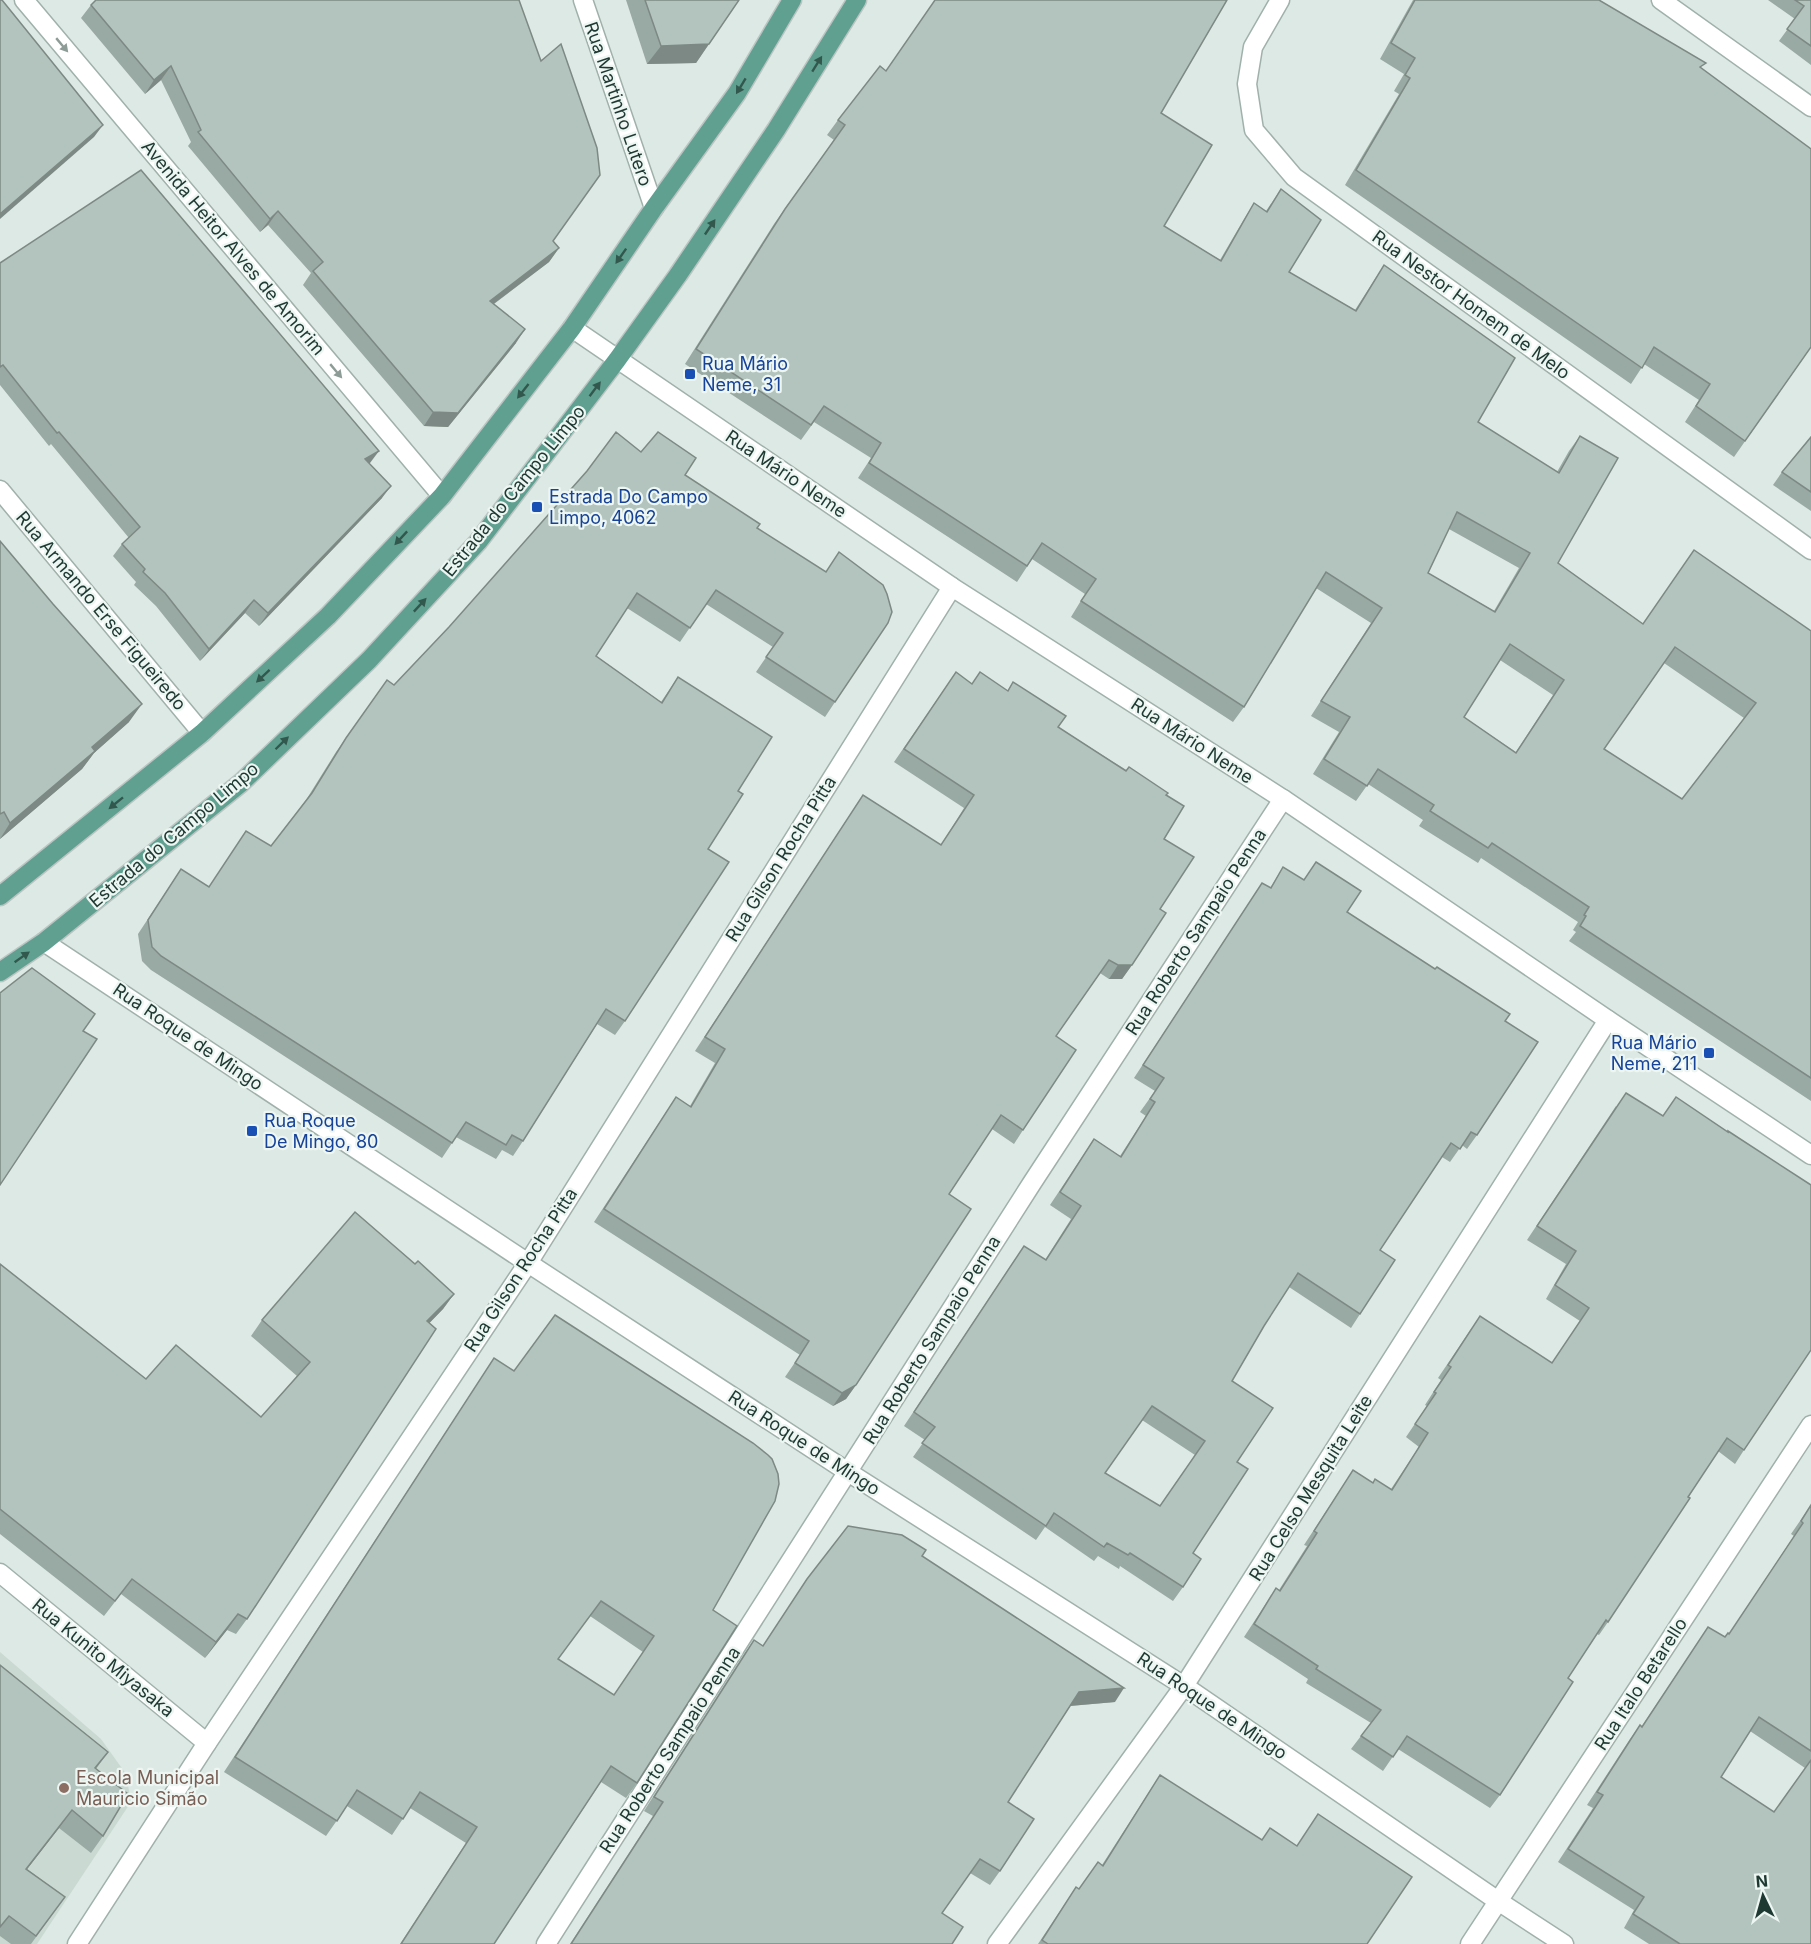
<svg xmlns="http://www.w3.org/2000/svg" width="1811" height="1944" font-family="Inter,sans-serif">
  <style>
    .built { fill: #cbd9d3 }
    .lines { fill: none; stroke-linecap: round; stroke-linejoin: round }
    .street-casing { stroke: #a0b1ab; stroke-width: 21 }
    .primary-casing { stroke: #bcc4c2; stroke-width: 21 }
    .street { stroke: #fff; stroke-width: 18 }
    .primary { stroke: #60a090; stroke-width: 18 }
    .wall { fill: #99a9a3; fill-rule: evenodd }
    .shaded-wall { fill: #7d8984 }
    .building { fill: #b2c4bd; stroke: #7d8984; stroke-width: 1.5; fill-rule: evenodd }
    .oneway { fill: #8e9c98 }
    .oneway2 { fill: #32584e }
    .transit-dot { fill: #1a4fb4; stroke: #edf6f2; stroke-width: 2 }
    .education-dot { fill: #8d6e63; stroke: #edf6f2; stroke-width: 2 }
    .labels { text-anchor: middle; stroke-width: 4.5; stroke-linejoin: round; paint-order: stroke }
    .street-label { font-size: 18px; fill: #1e3932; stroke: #edf6f2 }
    .transit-label { font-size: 18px; fill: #164399; stroke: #edf6f2; text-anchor: start }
    .education-label { font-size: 18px; fill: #785e54; stroke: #edf6f2; text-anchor: start }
  </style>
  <rect width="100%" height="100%" fill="#dde9e4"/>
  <path class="built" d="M0 1652 101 1739 126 1774 131 1802 37 1944H0Z"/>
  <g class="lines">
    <g class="street-casing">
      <g id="street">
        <path d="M24 0 442 496"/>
        <path d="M583 0 654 208"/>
        <path d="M1280 0 1253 47 1247 84 1254 130 1294 177 1811 550"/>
        <path d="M1661 0 1811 107"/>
        <path d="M572 328 952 587 1283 799 1608 1020 1811 1155"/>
        <path d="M0 490 202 733"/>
        <path d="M44 942 528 1263 848 1472 1184 1686 1498 1901 1564 1944"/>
        <path d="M0 1573 207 1743"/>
        <path d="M77 1944 207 1743 528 1263 952 587"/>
        <path d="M546 1944 1032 1183 1283 799"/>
        <path d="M997 1944 1184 1686 1608 1020"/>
        <path d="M1470 1944 1811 1425"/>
      </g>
    </g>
    <g class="primary-casing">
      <g id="primary">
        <path d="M0 896 202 733 328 616 442 496 572 328 654 208 737 93 792 0"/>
        <path d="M0 972 44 942 241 783 369 660 478 542 617 360 678 275 776 130 857 0"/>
      </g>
    </g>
    <use href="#street" class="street"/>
    <use href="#primary" class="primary"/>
  </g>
  <g class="wall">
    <path d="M626 0H739L696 63 647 64Z"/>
    <path d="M1413 0H1599L1702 68 1811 347 1734 457 1685 422 1699 400 1644 364 1631 384 1345 185 1399 94 1394 91 1404 74 1380 59Z"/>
    <path d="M1768 0H1811V65L1779 41 1795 19Z"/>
    <path d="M91 5 553 241 559 248 549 262 494 304 516 343 448 427 424 426 303 285 311 273 268 225 260 232 188 146 191 142 161 80 145 94 81 18Z"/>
    <path d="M886 71 1161 113 1164 226 1220 260 1244 219 1254 203 1266 211 1281 189 1289 272 1355 310 1384 265 1478 422 1557 472 1569 451 1580 436 1558 563 1643 624 1811 631V1101L1569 941 1576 932 1573 930 1578 922 1481 858 1478 863 1419 826 1423 820 1368 784 1356 801 1313 774 1339 732 1311 716 1371 623 1316 588 1244 707 1233 722 1071 617 1085 594 1032 559 1017 582 858 478 871 458 814 422 801 440 685 364 774 224 834 140 827 135 838 120ZM1449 529 1519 568 1494 611 1428 573ZM1500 660 1553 695 1516 752 1464 717ZM1664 663 1744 718 1682 799 1604 749Z"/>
    <path d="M0 263 370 463 369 464 382 498 259 626 245 613 200 661 156 606 134 585 136 582 113 556 122 544 129 538 51 444 49 446 0 385Z"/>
    <path d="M1811 437V511L1773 485 1782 472Z"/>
    <path d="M641 452 685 475 757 528 835 702 825 717 756 672 773 647 706 604 680 642 627 608 596 656 661 702 678 677 738 791 708 849 625 1021 615 1035 597 1024 523 1141 513 1156 502 1150 496 1159 456 1137 442 1158 151 970 142 961 138 934 181 869 209 887 271 846 306 800 336 752 387 680 394 685Z"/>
    <path d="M0 541 129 722 94 753 82 769 0 839Z"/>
    <path d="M956 672 972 684 1007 691 1013 682 1058 727 1166 795 1160 909 1132 965 1122 979H1109L1100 973 1056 1036 1023 1130 1014 1144 992 1129 949 1194 856 1385 846 1399 833 1406 785 1377 800 1355 594 1222 676 1097 690 1106 715 1063 695 1051 863 795 941 845 964 808 894 762Z"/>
    <path d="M1316 862 1347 912 1505 1021 1477 1135 1467 1149 1462 1145 1450 1162 1442 1157 1380 1250 1360 1314 1351 1328 1289 1287 1264 1326 1232 1381 1237 1462 1193 1553 1183 1587 1173 1601 1120 1566 1119 1569 1098 1556 1094 1561 1045 1527 1036 1540 913 1457 925 1440 904 1426 1015 1259 1045 1260 1071 1219 1050 1205 1094 1139 1120 1156 1146 1116 1140 1112 1155 1091 1134 1078 1262 883 1270 888 1283 867 1304 880ZM1142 1420 1195 1455 1160 1506 1105 1473Z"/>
    <path d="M1616 1106 1744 1450 1735 1464 1718 1451 1608 1622 1599 1635 1597 1634 1568 1678 1500 1795 1490 1808 1398 1749 1383 1771 1351 1749 1371 1723 1306 1683 1308 1679 1244 1637 1276 1588 1279 1590 1307 1546 1304 1545 1353 1470 1373 1483 1391 1489 1419 1447 1406 1437 1427 1406 1425 1405 1441 1380 1438 1378 1471 1329 1552 1363 1580 1321 1546 1299 1566 1264 1527 1240Z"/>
    <path d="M0 1264 146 1379 261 1417 297 1376 251 1336 262 1320 415 1264 454 1294 443 1309 429 1323 247 1619 236 1634 227 1630 205 1658 121 1594 104 1616 0 1534Z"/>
    <path d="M494 1358 713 1610 637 1783 626 1798 601 1782 494 1944H400L466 1843 410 1808 392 1835 347 1806 326 1836 224 1772ZM590 1616 643 1652 614 1695 558 1659Z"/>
    <path d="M1811 1505V1944H1649L1624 1928 1634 1910 1558 1862 1593 1808 1587 1805 1630 1739 1640 1725 1642 1726 1708 1627 1725 1637 1729 1634 1794 1536 1791 1534ZM1750 1731 1805 1768 1774 1812 1721 1777Z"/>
    <path d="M922 1556 1115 1702 1070 1706 1008 1802 1000 1871 990 1885 970 1873 942 1913 952 1944H570L653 1816 644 1811 744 1654 754 1640 763 1646 807 1579Z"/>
    <path d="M0 1665 108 1752 96 1769 103 1836 91 1853 59 1828 27 1869 65 1897 31 1944H11L0 1936Z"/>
    <path d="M1160 1775 1367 1944H1038L1076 1887 1079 1889 1102 1865Z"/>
  </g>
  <g class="shaded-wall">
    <path d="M709 44 696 63 647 64 661 46Z"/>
    <path d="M171 66 161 80 145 94 154 80Z"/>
    <path d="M103 125 94 137 0 219V214Z"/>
    <path d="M278 211 268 225 260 232 270 219Z"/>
    <path d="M559 248 549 262 480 314 490 301Z"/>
    <path d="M525 329 516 343 448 427 424 426 433 412Z"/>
    <path d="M379 451 370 463 356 472 365 459Z"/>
    <path d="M391 486 382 498 259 626 268 613Z"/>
    <path d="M254 600 245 613 200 661 209 649Z"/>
    <path d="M142 704 129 722 94 753 82 769 0 839 10 823 92 747Z"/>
    <path d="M1118 965H1132L1122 979H1109Z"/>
    <path d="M454 1294 443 1309 416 1337 427 1321Z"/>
    <path d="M856 1385 846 1399 833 1406 842 1393Z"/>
    <path d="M238 1614 227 1630 205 1658 216 1642Z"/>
    <path d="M1124 1688 1115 1702 1069 1706 1079 1692Z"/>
    <path d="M72 1810 59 1828 14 1886 26 1869Z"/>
  </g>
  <g class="building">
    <path d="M0 0H2L103 125 0 214Z"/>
    <path d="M96 0H519L541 61 561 44 597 148 600 175 553 241 559 248 490 301 525 329 458 413 433 412 313 271 323 262 278 211 270 219 198 132 201 130 171 66 154 80 91 5Z"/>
    <path d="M645 0H739L709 44 661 46Z"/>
    <path d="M935 0H1227L1161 113 1212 145 1164 226 1221 261 1254 203 1267 212 1281 189 1321 220 1289 272 1356 311 1384 265 1515 358 1478 422 1559 473 1580 436 1618 458 1558 563 1643 624 1694 550 1811 631V1078L1580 926 1586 916 1584 915 1589 907 1492 843 1488 848 1430 811 1434 805 1378 769 1367 786 1324 759 1350 717 1321 701 1382 608 1326 572 1244 707 1081 601 1096 579 1042 543 1027 566 869 463 881 443 824 406 811 425 696 349 785 209 845 125 838 120 880 66 886 71ZM1457 512 1530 553 1495 612 1428 573ZM1510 644 1564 680 1516 753 1464 717ZM1675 647 1756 703 1682 799 1604 749Z"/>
    <path d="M1415 0H1599L1706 63 1700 67 1811 149V347L1745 441 1696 406 1710 384 1654 347 1642 368 1356 170 1410 78 1405 75 1415 58 1391 43Z"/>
    <path d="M1795 0H1811V46L1787 29 1804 6Z"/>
    <path d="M141 170 379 451 365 459 391 486 268 613 254 600 209 649 165 593 143 572 145 569 122 544 140 527 59 432 57 433 3 365 0 367V263Z"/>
    <path d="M616 432 641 452 658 432 696 458 685 475 760 524 757 528 826 572 839 552 883 585 887 594 892 612 888 623 835 702 766 657 783 633 716 590 690 628 637 593 596 656 662 703 678 677 772 737 738 791 743 794 708 849 729 862 625 1021 606 1009 523 1141 512 1135 506 1145 466 1122 452 1143 161 956 152 947 148 920 181 869 209 887 246 831 271 846 312 793 346 738 387 680 394 685 449 627 587 471Z"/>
    <path d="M1811 437V492L1782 472Z"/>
    <path d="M0 541 53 604 142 704 92 747 95 751 10 823 4 812 0 814Z"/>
    <path d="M956 672 972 684 980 672 1008 691 1013 682 1066 716 1058 727 1126 771 1129 767 1168 793 1166 795 1184 806 1164 839 1194 857 1160 909 1166 913 1132 965H1118L1109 960 1056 1036 1076 1050 1023 1130 1001 1115 949 1194 971 1209 856 1385 842 1393 795 1363 809 1341 604 1209 676 1097 691 1107 725 1049 705 1037 863 795 941 845 974 795 904 749Z"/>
    <path d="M1316 862 1361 891 1347 912 1435 969 1437 967 1510 1014 1505 1021 1538 1042 1477 1135 1471 1132 1460 1149 1451 1143 1380 1250 1395 1260 1360 1314 1298 1273 1264 1326 1232 1381 1273 1408 1237 1462 1248 1469 1193 1553 1201 1559 1183 1587 1130 1553 1128 1555 1107 1543 1104 1547 1054 1513 1046 1526 922 1443 935 1427 914 1412 1024 1246 1046 1260 1081 1206 1060 1192 1094 1139 1121 1157 1155 1102 1150 1099 1164 1078 1143 1065 1262 883 1271 888 1283 867 1304 880ZM1152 1406 1205 1441 1160 1506 1105 1473Z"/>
    <path d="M32 968 95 1014 83 1031 97 1039 0 1185V993Z"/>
    <path d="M1626 1093 1663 1116 1676 1097 1728 1132V1131L1811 1185V1350L1744 1450 1727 1438 1688 1497 1690 1498 1608 1622 1606 1620 1568 1678 1573 1682 1500 1795 1407 1736 1393 1757 1361 1736 1381 1710 1316 1669 1318 1666 1254 1624 1276 1588 1280 1591 1317 1533 1314 1531 1353 1470 1373 1483 1375 1479 1392 1490 1428 1433 1415 1424 1436 1393 1434 1392 1451 1367 1448 1365 1480 1316 1552 1363 1589 1308 1555 1285 1576 1251 1537 1226Z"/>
    <path d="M355 1212 415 1264 418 1261 454 1294 427 1321 436 1329 247 1619 238 1614 216 1642 132 1579 115 1601 0 1509V1264L146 1379 176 1345 261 1417 310 1362 262 1320Z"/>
    <path d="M555 1315 753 1443 768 1455 772 1459 778 1474 779 1484 775 1501 713 1610 737 1626 637 1783 611 1766 494 1944H401L477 1827 420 1792 403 1819 357 1790 337 1821 235 1757 494 1358 514 1371ZM601 1601 654 1636 614 1695 558 1659Z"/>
    <path d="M1811 1505V1751L1759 1717 1721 1777 1774 1812 1811 1760V1944H1680L1633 1914 1644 1897 1568 1849 1603 1795 1597 1792 1640 1725 1642 1727 1708 1627 1725 1637 1728 1633 1729 1634 1803 1523 1801 1521Z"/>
    <path d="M848 1526 902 1535 926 1550 922 1556 1124 1688 1079 1692 1008 1802 1034 1819 1000 1871 980 1859 942 1913 963 1927 952 1944H571L663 1802 654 1797 754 1640 763 1646 807 1579Z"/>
    <path d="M0 1665 108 1752 95 1768 128 1794 103 1836 72 1810 26 1869 65 1897 36 1936 9 1916 0 1927Z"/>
    <path d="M1160 1775 1262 1840 1270 1828 1297 1846 1318 1814 1412 1877 1367 1944H1048L1042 1940 1076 1887 1079 1889 1098 1862 1103 1866Z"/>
  </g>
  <defs><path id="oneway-solid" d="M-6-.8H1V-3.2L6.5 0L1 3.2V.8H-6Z" transform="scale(1.5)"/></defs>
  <g class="oneway">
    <use href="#oneway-solid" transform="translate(62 45) rotate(50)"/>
    <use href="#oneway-solid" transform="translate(336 371) rotate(50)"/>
  </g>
  <g class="oneway2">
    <use href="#oneway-solid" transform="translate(817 64) rotate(-58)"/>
    <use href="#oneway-solid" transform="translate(741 86) rotate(121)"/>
    <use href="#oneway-solid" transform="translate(710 227) rotate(-56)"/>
    <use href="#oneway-solid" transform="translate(621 256) rotate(125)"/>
    <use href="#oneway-solid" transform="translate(595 389) rotate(-53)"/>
    <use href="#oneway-solid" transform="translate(523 391) rotate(128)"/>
    <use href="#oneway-solid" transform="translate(401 538) rotate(133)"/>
    <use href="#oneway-solid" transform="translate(420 605) rotate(-47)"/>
    <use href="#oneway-solid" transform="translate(263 676) rotate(137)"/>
    <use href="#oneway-solid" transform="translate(282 743) rotate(-44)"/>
    <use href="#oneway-solid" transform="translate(116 803) rotate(141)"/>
    <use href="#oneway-solid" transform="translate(22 957) rotate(-35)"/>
  </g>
  <g class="transit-dot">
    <rect x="684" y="368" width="12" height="12" rx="3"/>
    <rect x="531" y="501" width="12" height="12" rx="3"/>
    <rect x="1703" y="1047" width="12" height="12" rx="3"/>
    <rect x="246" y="1125" width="12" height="12" rx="3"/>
  </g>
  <circle class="education-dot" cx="64" cy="1788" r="6"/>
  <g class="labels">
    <g class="street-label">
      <text transform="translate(618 104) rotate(71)" y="6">Rua Martinho Lutero</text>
      <text transform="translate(233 248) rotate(50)" y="6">Avenida Heitor Alves de Amorim</text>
      <text transform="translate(1471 305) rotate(36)" y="6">Rua Nestor Homem de Melo</text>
      <text transform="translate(786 474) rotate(34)" y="6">Rua Mário Neme</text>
      <text transform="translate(514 491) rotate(-51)" y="6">Estrada do Campo Limpo</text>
      <text transform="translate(101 611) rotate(50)" y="6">Rua Armando Erse Figueiredo</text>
      <text transform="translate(1192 741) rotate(33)" y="6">Rua Mário Neme</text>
      <text transform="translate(174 835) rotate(-40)" y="6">Estrada do Campo Limpo</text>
      <text transform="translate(781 859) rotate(-58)" y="6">Rua Gilson Rocha Pitta</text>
      <text transform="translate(1196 932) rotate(-57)" y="6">Rua Roberto Sampaio Penna</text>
      <text transform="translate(188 1037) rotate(34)" y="6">Rua Roque de Mingo</text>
      <text transform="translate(521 1270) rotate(-57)" y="6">Rua Gilson Rocha Pitta</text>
      <text transform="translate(932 1340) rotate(-58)" y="6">Rua Roberto Sampaio Penna</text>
      <text transform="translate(804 1443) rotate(33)" y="6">Rua Roque de Mingo</text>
      <text transform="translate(1311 1488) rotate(-58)" y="6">Rua Celso Mesquita Leite</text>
      <text transform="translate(103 1658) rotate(39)" y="6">Rua Kunito Miyasaka</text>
      <text transform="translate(1641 1684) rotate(-57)" y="6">Rua Italo Betarello</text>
      <text transform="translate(1212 1706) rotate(34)" y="6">Rua Roque de Mingo</text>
      <text transform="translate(670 1750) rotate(-57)" y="6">Rua Roberto Sampaio Penna</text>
    </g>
    <g class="transit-label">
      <text x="702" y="370">Rua Mário<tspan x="702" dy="21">Neme, 31</tspan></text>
      <text x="549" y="503">Estrada Do Campo<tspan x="549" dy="21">Limpo, 4062</tspan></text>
      <text x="1697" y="1049" text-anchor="end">Rua Mário<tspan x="1697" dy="21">Neme, 211</tspan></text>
      <text x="264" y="1127">Rua Roque<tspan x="264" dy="21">De Mingo, 80</tspan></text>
    </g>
    <g class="education-label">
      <text x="76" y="1784">Escola Municipal<tspan x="76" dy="21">Mauricio Simão</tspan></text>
    </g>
  </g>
  <g transform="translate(1763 1896) rotate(355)" stroke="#edf6f2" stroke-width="4.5" paint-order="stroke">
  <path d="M0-4.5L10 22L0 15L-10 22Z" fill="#1e3932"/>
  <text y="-9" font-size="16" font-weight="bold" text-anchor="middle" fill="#1e3932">N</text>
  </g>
</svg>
